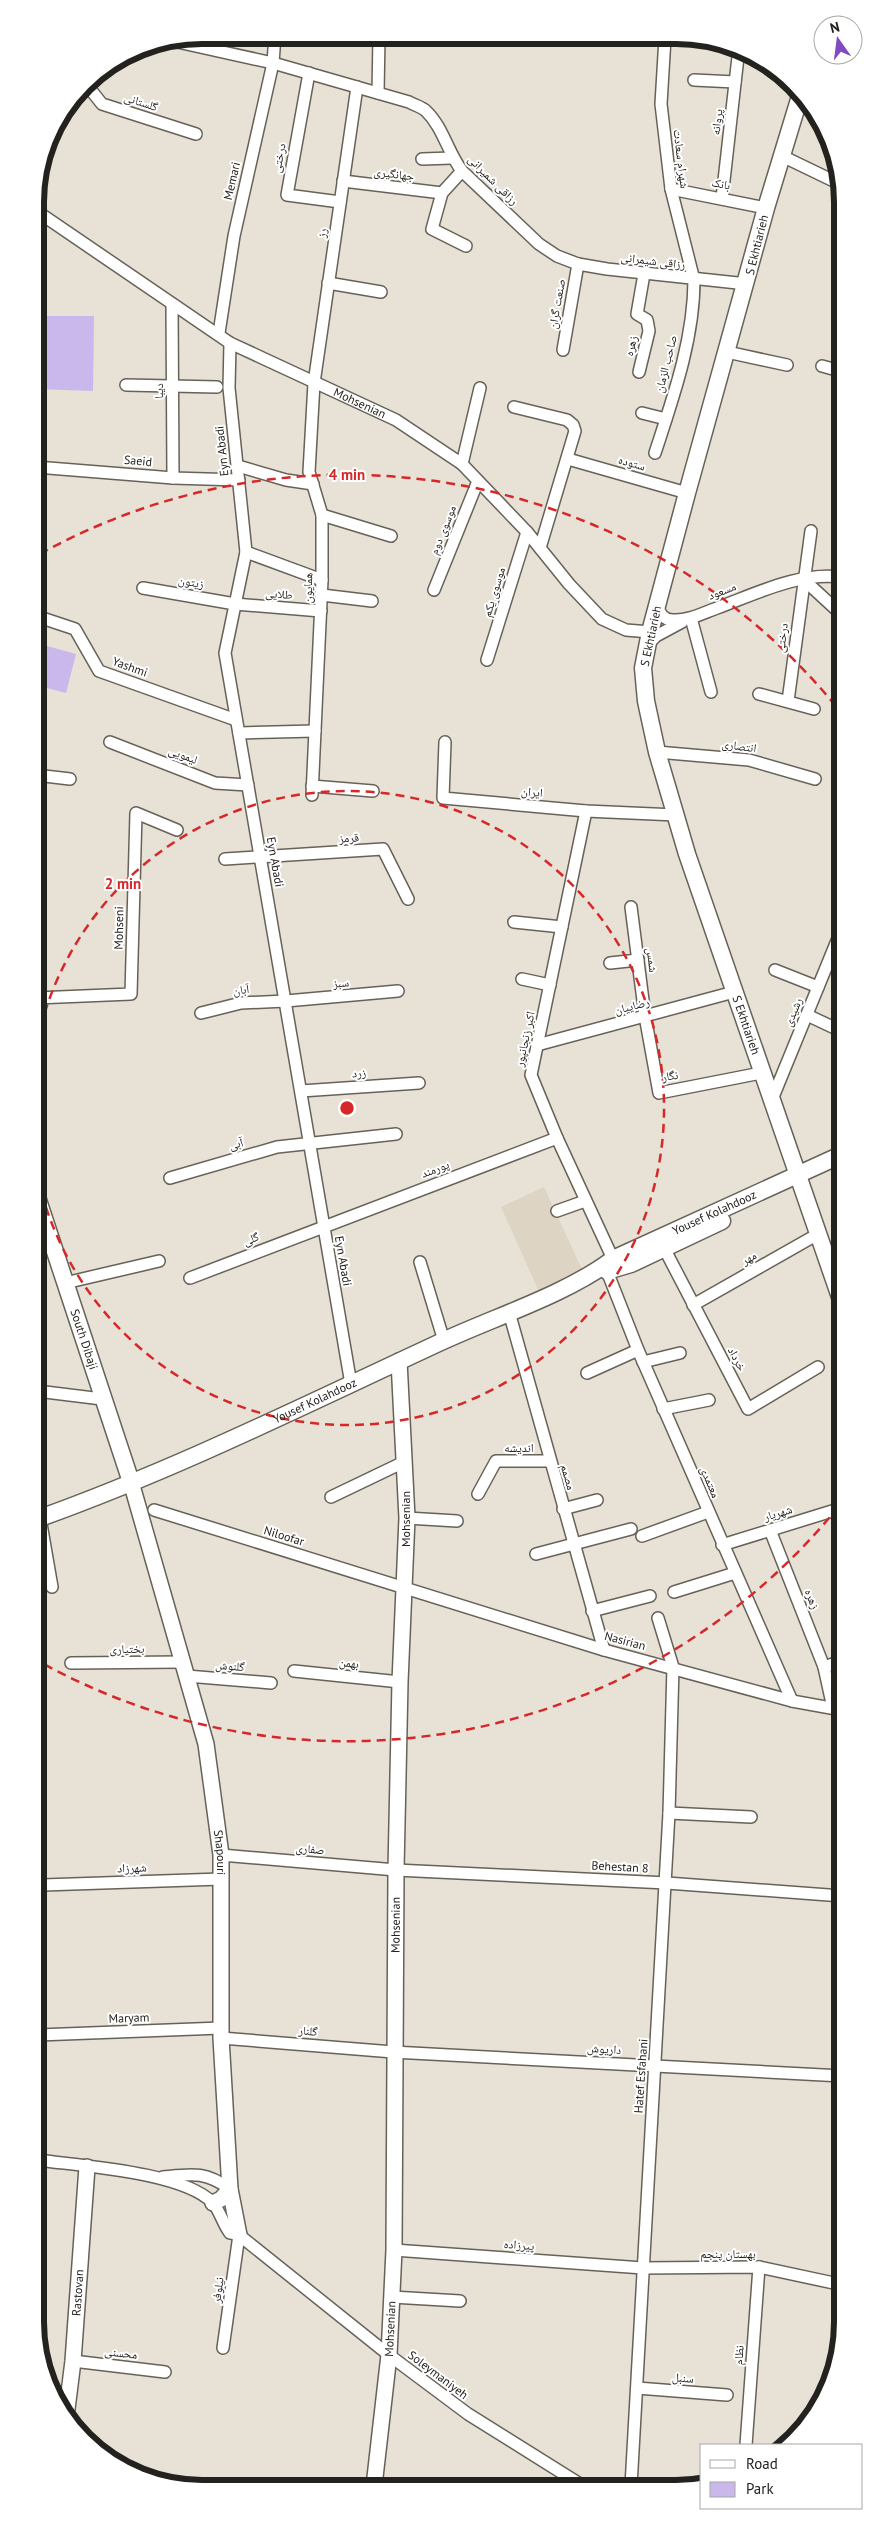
<svg xmlns="http://www.w3.org/2000/svg" width="878" height="2524" font-family="'PT Sans','Noto Naskh Arabic',sans-serif">
  <style>
    .built { fill: #ddd4c3 }
    .green { fill: #cab7ec }
    .lines { fill: none; stroke-linecap: round; stroke-linejoin: round }
    .minor-casing { stroke: #676258; stroke-width: 14 }
    .tertiary-casing { stroke: #676258; stroke-width: 18 }
    .secondary-casing { stroke: #676258; stroke-width: 19 }
    .minor { stroke: #fff; stroke-width: 11 }
    .tertiary { stroke: #fff; stroke-width: 15 }
    .secondary { stroke: #fff; stroke-width: 16 }
    .ring { fill: none; stroke: #d62828; stroke-width: 2.5; stroke-dasharray: 9 6 }
    .labels { text-anchor: middle; stroke-width: 4; stroke-linejoin: round; paint-order: stroke }
    .street-label { font-size: 12px; fill: #24221e; stroke: #fff }
    .rim { fill: none; stroke: #24221e; stroke-width: 6 }
    .centre { fill: #d62828; stroke: #fff; stroke-width: 2.5 }
    .ring-label { font-size: 15px; text-anchor: middle; font-weight: bold; fill: #d62828; stroke: #fff; stroke-width: 4; stroke-linejoin: round; paint-order: stroke }
  </style>
  <rect width="100%" height="100%" fill="#e7e1d6"/>
  <path class="built" d="M544 1187 585 1276 541 1296 501 1207Z"/>
  <g class="green">
    <path d="M36 316H94L93 391 36 389Z"/>
    <path d="M36 643 76 654 66 693 36 685Z"/>
  </g>
  <g class="lines">
    <g class="minor-casing">
      <g id="minor">
        <path d="M548 38V37"/>
        <path d="M173 41 273 63 409 102C414 105 422 107 426 111 443 127 448 153 462 171L539 244 557 256 578 264 607 269 747 284"/>
        <path d="M309 73 287 195 340 202"/>
        <path d="M694 80 735 82"/>
        <path d="M86 84 102 104 196 134"/>
        <path d="M378 93 379 36"/>
        <path d="M782 156 840 184"/>
        <path d="M422 159 452 158"/>
        <path d="M462 171 442 193 432 229 466 246"/>
        <path d="M343 181 442 193"/>
        <path d="M671 189 766 208"/>
        <path d="M722 198 739 48"/>
        <path id="s1" d="M35 210 230 343 396 420 462 464 527 532 569 584 602 619 626 630 650 632"/>
        <path d="M328 283 381 292"/>
        <path d="M172 304 173 478"/>
        <path d="M219 333 234 236 273 63 275 35"/>
        <path d="M230 343 229 388 246 552 225 653 351 1384"/>
        <path d="M563 350 578 264"/>
        <path d="M727 352 787 365"/>
        <path d="M822 366 840 371"/>
        <path d="M639 372 649 331 647 320 637 314 644 274"/>
        <path d="M126 385 217 387"/>
        <path d="M514 407 567 420 573 425 575 431 540 548"/>
        <path d="M642 413 666 419"/>
        <path d="M655 453C673 398 694 339 694 280L671 189 661 104 665 38"/>
        <path d="M568 459 687 493"/>
        <path d="M462 464 480 388"/>
        <path d="M238 466 286 480 313 484"/>
        <path d="M36 467 173 478 239 480"/>
        <path d="M322 515 391 536"/>
        <path d="M246 552 322 580"/>
        <path d="M803 579 840 613"/>
        <path d="M143 588 235 604 321 611"/>
        <path d="M434 590 478 481"/>
        <path d="M322 595 372 601"/>
        <path d="M657 606C660 613 663 620 673 620 688 621 703 613 717 608 755 594 799 572 840 577"/>
        <path d="M36 616 75 629 99 671 236 720"/>
        <path d="M691 618 711 692"/>
        <path d="M648 644 656 636 682 622"/>
        <path d="M487 660 527 532"/>
        <path d="M759 694 814 709"/>
        <path d="M788 701 811 531"/>
        <path d="M239 733 315 731"/>
        <path d="M110 742 215 783 248 785"/>
        <path d="M445 742 443 798 586 811 676 815"/>
        <path d="M657 752 749 760 815 779"/>
        <path d="M36 775 70 779"/>
        <path d="M312 786 373 791"/>
        <path d="M312 795 322 580V515L309 472 314 383 357 87"/>
        <path d="M586 811 531 1075 557 1138 613 1259"/>
        <path d="M225 859 383 849 408 899"/>
        <path d="M631 907 645 1016 659 1093 761 1073"/>
        <path d="M514 922 562 927"/>
        <path d="M610 963 638 960"/>
        <path d="M775 970 818 987"/>
        <path d="M522 979 550 985"/>
        <path d="M36 998 131 994 136 813 177 830"/>
        <path d="M201 1013 241 1003 286 1001 398 991"/>
        <path d="M807 1015 841 1031"/>
        <path d="M537 1045 734 992"/>
        <path d="M301 1091 419 1083"/>
        <path d="M771 1102 841 931"/>
        <path d="M170 1178 277 1147 396 1134"/>
        <path d="M557 1211 585 1201"/>
        <path d="M664 1248 748 1409 818 1367"/>
        <path d="M420 1262 444 1341"/>
        <path d="M607 1271 638 1350 792 1701"/>
        <path d="M190 1278 557 1138"/>
        <path d="M65 1283 159 1261"/>
        <path d="M693 1305 818 1234"/>
        <path d="M509 1312 604 1650"/>
        <path d="M643 1362 680 1353"/>
        <path d="M587 1373 638 1350"/>
        <path d="M37 1391 102 1399"/>
        <path d="M663 1409 709 1400"/>
        <path d="M478 1494 496 1461H549"/>
        <path d="M331 1497 404 1462"/>
        <path d="M563 1509 597 1500"/>
        <path d="M154 1510 604 1650 792 1701 842 1710"/>
        <path d="M40 1518 52 1587"/>
        <path d="M407 1518 457 1521"/>
        <path d="M770 1530 824 1667 833 1708"/>
        <path d="M642 1536 708 1512"/>
        <path d="M722 1545 842 1508"/>
        <path d="M536 1554 631 1529"/>
        <path d="M674 1592 735 1573"/>
        <path d="M592 1611 650 1596"/>
        <path d="M71 1663 183 1662"/>
        <path d="M824 1667 842 1661"/>
        <path d="M294 1671 400 1682"/>
        <path d="M187 1676 271 1683"/>
        <path d="M669 1813 751 1817"/>
        <path d="M221 1855 396 1870 667 1883 842 1896"/>
        <path d="M43 1885 221 1879"/>
        <path d="M38 2035 221 2028"/>
        <path d="M221 2038 393 2052 842 2076"/>
        <path d="M38 2160C81 2166 183 2172 213 2203 220 2211 223 2224 230 2233L239 2235 389 2355 468 2414 583 2486"/>
        <path d="M163 2177C192 2174 205 2171 230 2189"/>
        <path d="M394 2250 643 2268 759 2267 843 2285"/>
        <path d="M392 2297 460 2301"/>
        <path d="M223 2348 239 2235"/>
        <path d="M73 2361 165 2372"/>
        <path d="M637 2388 727 2395"/>
        <path d="M746 2445 759 2267"/>
        <path d="M631 2486 669 1813 673 1667 658 1618"/>
      </g>
    </g>
    <g class="tertiary-casing">
      <g id="tertiary">
        <path id="s2" d="M131 1482 206 1744 221 1855V2038L230 2189 239 2235"/>
        <path d="M213 2203 221 2199 230 2189"/>
        <path id="s3" d="M66 2417 73 2361 87 2167"/>
        <path id="s4" d="M374 2486 389 2355 394 2250 396 1870 400 1682 407 1518 399 1361"/>
      </g>
    </g>
    <g class="secondary-casing">
      <g id="secondary">
        <path id="s5" d="M801 93 766 208 687 493 650 632 643 668 646 701 657 752 687 854 841 1300"/>
        <path id="s6" d="M37 1197 131 1482"/>
        <path d="M607 1271 631 1264 722 1221"/>
        <path id="s7" d="M37 1519C177 1469 309 1403 443 1341 497 1316 567 1294 613 1259L841 1155"/>
      </g>
    </g>
    <use href="#minor" class="minor"/>
    <use href="#tertiary" class="tertiary"/>
    <use href="#secondary" class="secondary"/>
  </g>
  <g class="ring">
    <path d="M37 1042A317 317 0 1 1 37 1174"/>
    <path d="M839 1506A633 633 0 0 1 40 1662M40 554A633 633 0 0 1 839 710"/>
  </g>
  <g class="labels">
    <g class="street-label">
      <text transform="translate(141 102) rotate(18)" y="4">گلستانی</text>
      <text transform="translate(717 122) rotate(-84)" y="4">پروانه</text>
      <text transform="translate(279 158) rotate(-79)" y="4">درختی</text>
      <text transform="translate(681 159) rotate(83)" y="4">شهرام سعادت</text>
      <text transform="translate(394 174) rotate(7)" y="4">جهانگیری</text>
      <text transform="translate(493 180) rotate(45)" y="4">رزاقی شمیرانی</text>
      <text transform="translate(232 181) rotate(-77)" y="4">Memari</text>
      <text transform="translate(721 184) rotate(11)" y="4">بانک</text>
      <text transform="translate(322 233) rotate(-82)" y="4">رز</text>
      <text transform="translate(757 245) rotate(-76)" y="4">S Ekhtiarieh</text>
      <text transform="translate(653 261) rotate(7)" y="4">رزاقی شیمرانی</text>
      <text transform="translate(557 304) rotate(-80)" y="4">صنعت گران</text>
      <text transform="translate(631 346) rotate(-77)" y="4">زهره</text>
      <text transform="translate(666 364) rotate(-76)" y="4">صاحب الزمان</text>
      <text transform="translate(159 391) rotate(-90)" y="4">دیبا</text>
      <text dy="4" stroke="none"><textPath href="#s1" startOffset="379">Mohsenian</textPath></text>
      <text transform="translate(222 451) rotate(-96)" y="4">Eyn Abadi</text>
      <text transform="translate(138 461) rotate(5)" y="4">Saeid</text>
      <text transform="translate(632 463) rotate(16)" y="4">ستوده</text>
      <text transform="translate(443 530) rotate(-68)" y="4">موسوی دوم</text>
      <text transform="translate(191 582) rotate(10)" y="4">زیتون</text>
      <text transform="translate(308 588) rotate(-89)" y="4">همایون</text>
      <text transform="translate(722 591) rotate(-21)" y="4">مسعود</text>
      <text transform="translate(494 592) rotate(-73)" y="4">موسوی یکم</text>
      <text transform="translate(279 594) rotate(5)" y="4">طلایی</text>
      <text transform="translate(651 636) rotate(-78)" y="4">S Ekhtiarieh</text>
      <text transform="translate(782 638) rotate(-83)" y="4">درختی</text>
      <text transform="translate(130 667) rotate(20)" y="4">Yashmi</text>
      <text transform="translate(739 746) rotate(8)" y="4">انتصاری</text>
      <text transform="translate(183 755) rotate(21)" y="4">لیمویی</text>
      <text transform="translate(532 792) rotate(5)" y="4">ایران</text>
      <text transform="translate(349 838) rotate(-4)" y="4">قرمز</text>
      <text transform="translate(275 862) rotate(80)" y="4">Eyn Abadi</text>
      <text transform="translate(119 928) rotate(-89)" y="4">Mohseni</text>
      <text transform="translate(652 960) rotate(83)" y="4">شمس</text>
      <text transform="translate(341 983) rotate(-5)" y="4">سبز</text>
      <text transform="translate(241 990) rotate(-7)" y="4">آبان</text>
      <text transform="translate(632 1006) rotate(-15)" y="4">رضاییان</text>
      <text transform="translate(793 1012) rotate(-68)" y="4">رشیدی</text>
      <text dy="4" stroke="none"><textPath href="#s5" startOffset="969">S Ekhtiarieh</textPath></text>
      <text transform="translate(525 1039) rotate(-78)" y="4">اکبر زنجانپور</text>
      <text transform="translate(359 1073) rotate(-4)" y="4">زرد</text>
      <text transform="translate(670 1076) rotate(-9)" y="4">نگار</text>
      <text transform="translate(236 1144) rotate(-16)" y="4">آبی</text>
      <text transform="translate(435 1169) rotate(-21)" y="4">پورمند</text>
      <text dy="4" stroke="none"><textPath href="#s7" startOffset="744">Yousef Kolahdooz</textPath></text>
      <text transform="translate(251 1239) rotate(-21)" y="4">گلی</text>
      <text transform="translate(749 1258) rotate(-30)" y="4">مهر</text>
      <text transform="translate(343 1261) rotate(80)" y="4">Eyn Abadi</text>
      <text dy="4" stroke="none"><textPath href="#s6" startOffset="150">South Dibaji</textPath></text>
      <text transform="translate(737 1359) rotate(62)" y="4">خرداد</text>
      <text dy="4" stroke="none"><textPath href="#s7" startOffset="302">Yousef Kolahdooz</textPath></text>
      <text x="519" y="1452">اندیشه</text>
      <text transform="translate(568 1477) rotate(74)" y="4">مصمم</text>
      <text transform="translate(710 1482) rotate(67)" y="4">معتمدی</text>
      <text transform="translate(778 1513) rotate(-17)" y="4">شهریار</text>
      <text transform="translate(406 1519) rotate(-90)" y="4">Mohsenian</text>
      <text transform="translate(284 1536) rotate(17)" y="4">Niloofar</text>
      <text transform="translate(812 1599) rotate(68)" y="4">زهره</text>
      <text transform="translate(625 1641) rotate(15)" y="4">Nasirian</text>
      <text transform="translate(127 1649) rotate(-1)" y="4">بختیاری</text>
      <text transform="translate(349 1663) rotate(6)" y="4">بهمن</text>
      <text transform="translate(230 1666) rotate(5)" y="4">گلنوش</text>
      <text transform="translate(310 1849) rotate(5)" y="4">صفاری</text>
      <text dy="4" stroke="none"><textPath href="#s2" startOffset="382">Shapouri</textPath></text>
      <text transform="translate(620 1867) rotate(3)" y="4">Behestan 8</text>
      <text transform="translate(132 1868) rotate(-2)" y="4">شهرزاد</text>
      <text dy="4" stroke="none"><textPath href="#s4" startOffset="562">Mohsenian</textPath></text>
      <text transform="translate(129 2018) rotate(-2)" y="4">Maryam</text>
      <text transform="translate(308 2031) rotate(5)" y="4">گلنار</text>
      <text transform="translate(604 2049) rotate(3)" y="4">داریوش</text>
      <text transform="translate(641 2076) rotate(-86)" y="4">Hatef Esfahani</text>
      <text transform="translate(519 2245) rotate(4)" y="4">پیرزاده</text>
      <text x="728" y="2258">بهستان پنجم</text>
      <text transform="translate(218 2290) rotate(-82)" y="4">نیلوفر</text>
      <text dy="4" stroke="none"><textPath href="#s3" startOffset="125">Rastovan</textPath></text>
      <text dy="4" stroke="none"><textPath href="#s4" startOffset="158">Mohsenian</textPath></text>
      <text transform="translate(121 2353) rotate(7)" y="4">محسنی</text>
      <text transform="translate(739 2355) rotate(-86)" y="4">نظام</text>
      <text transform="translate(438 2375) rotate(37)" y="4">Soleymaniyeh</text>
      <text transform="translate(683 2378) rotate(5)" y="4">سنبل</text>
    </g>
  </g>
  <path d="M0 0H878V2524H0ZM202 44H676A158 158 0 0 1 834 202V2322A158 158 0 0 1 676 2480H202A158 158 0 0 1 44 2322V202A158 158 0 0 1 202 44Z" fill="#fff" fill-rule="evenodd"/>
  <path class="rim" d="M202 44H676A158 158 0 0 1 834 202V2322A158 158 0 0 1 676 2480H202A158 158 0 0 1 44 2322V202A158 158 0 0 1 202 44Z"/>
  <circle cx="347" cy="1108" r="8" class="centre"/>
  <g class="ring-label">
    <text x="347" y="480">4 min</text>
    <text x="123" y="889">2 min</text>
  </g>
  <rect x="700" y="2444" width="162" height="65" fill="#ffffff" stroke="#a7a7a5"/>
  <rect x="710" y="2460" width="25" height="8" fill="#ffffff" stroke="#a7a7a5"/>
  <text x="746" y="2469" font-size="15" fill="#24221e">Road</text>
  <rect x="710" y="2482" width="25" height="15" fill="#cab7ec" stroke="#a7a7a5"/>
  <text x="746" y="2494" font-size="15" fill="#24221e">Park</text>
  <g transform="translate(838 40) rotate(346)"><circle r="24" fill="#ffffff" stroke="#a7a7a5"/>
  <path d="M0-4L9 19L0 12L-9 19Z" fill="#804ac1"/>
  <text y="-8" font-size="14" font-weight="bold" text-anchor="middle" fill="#24221e">N</text>
  </g>
</svg>
